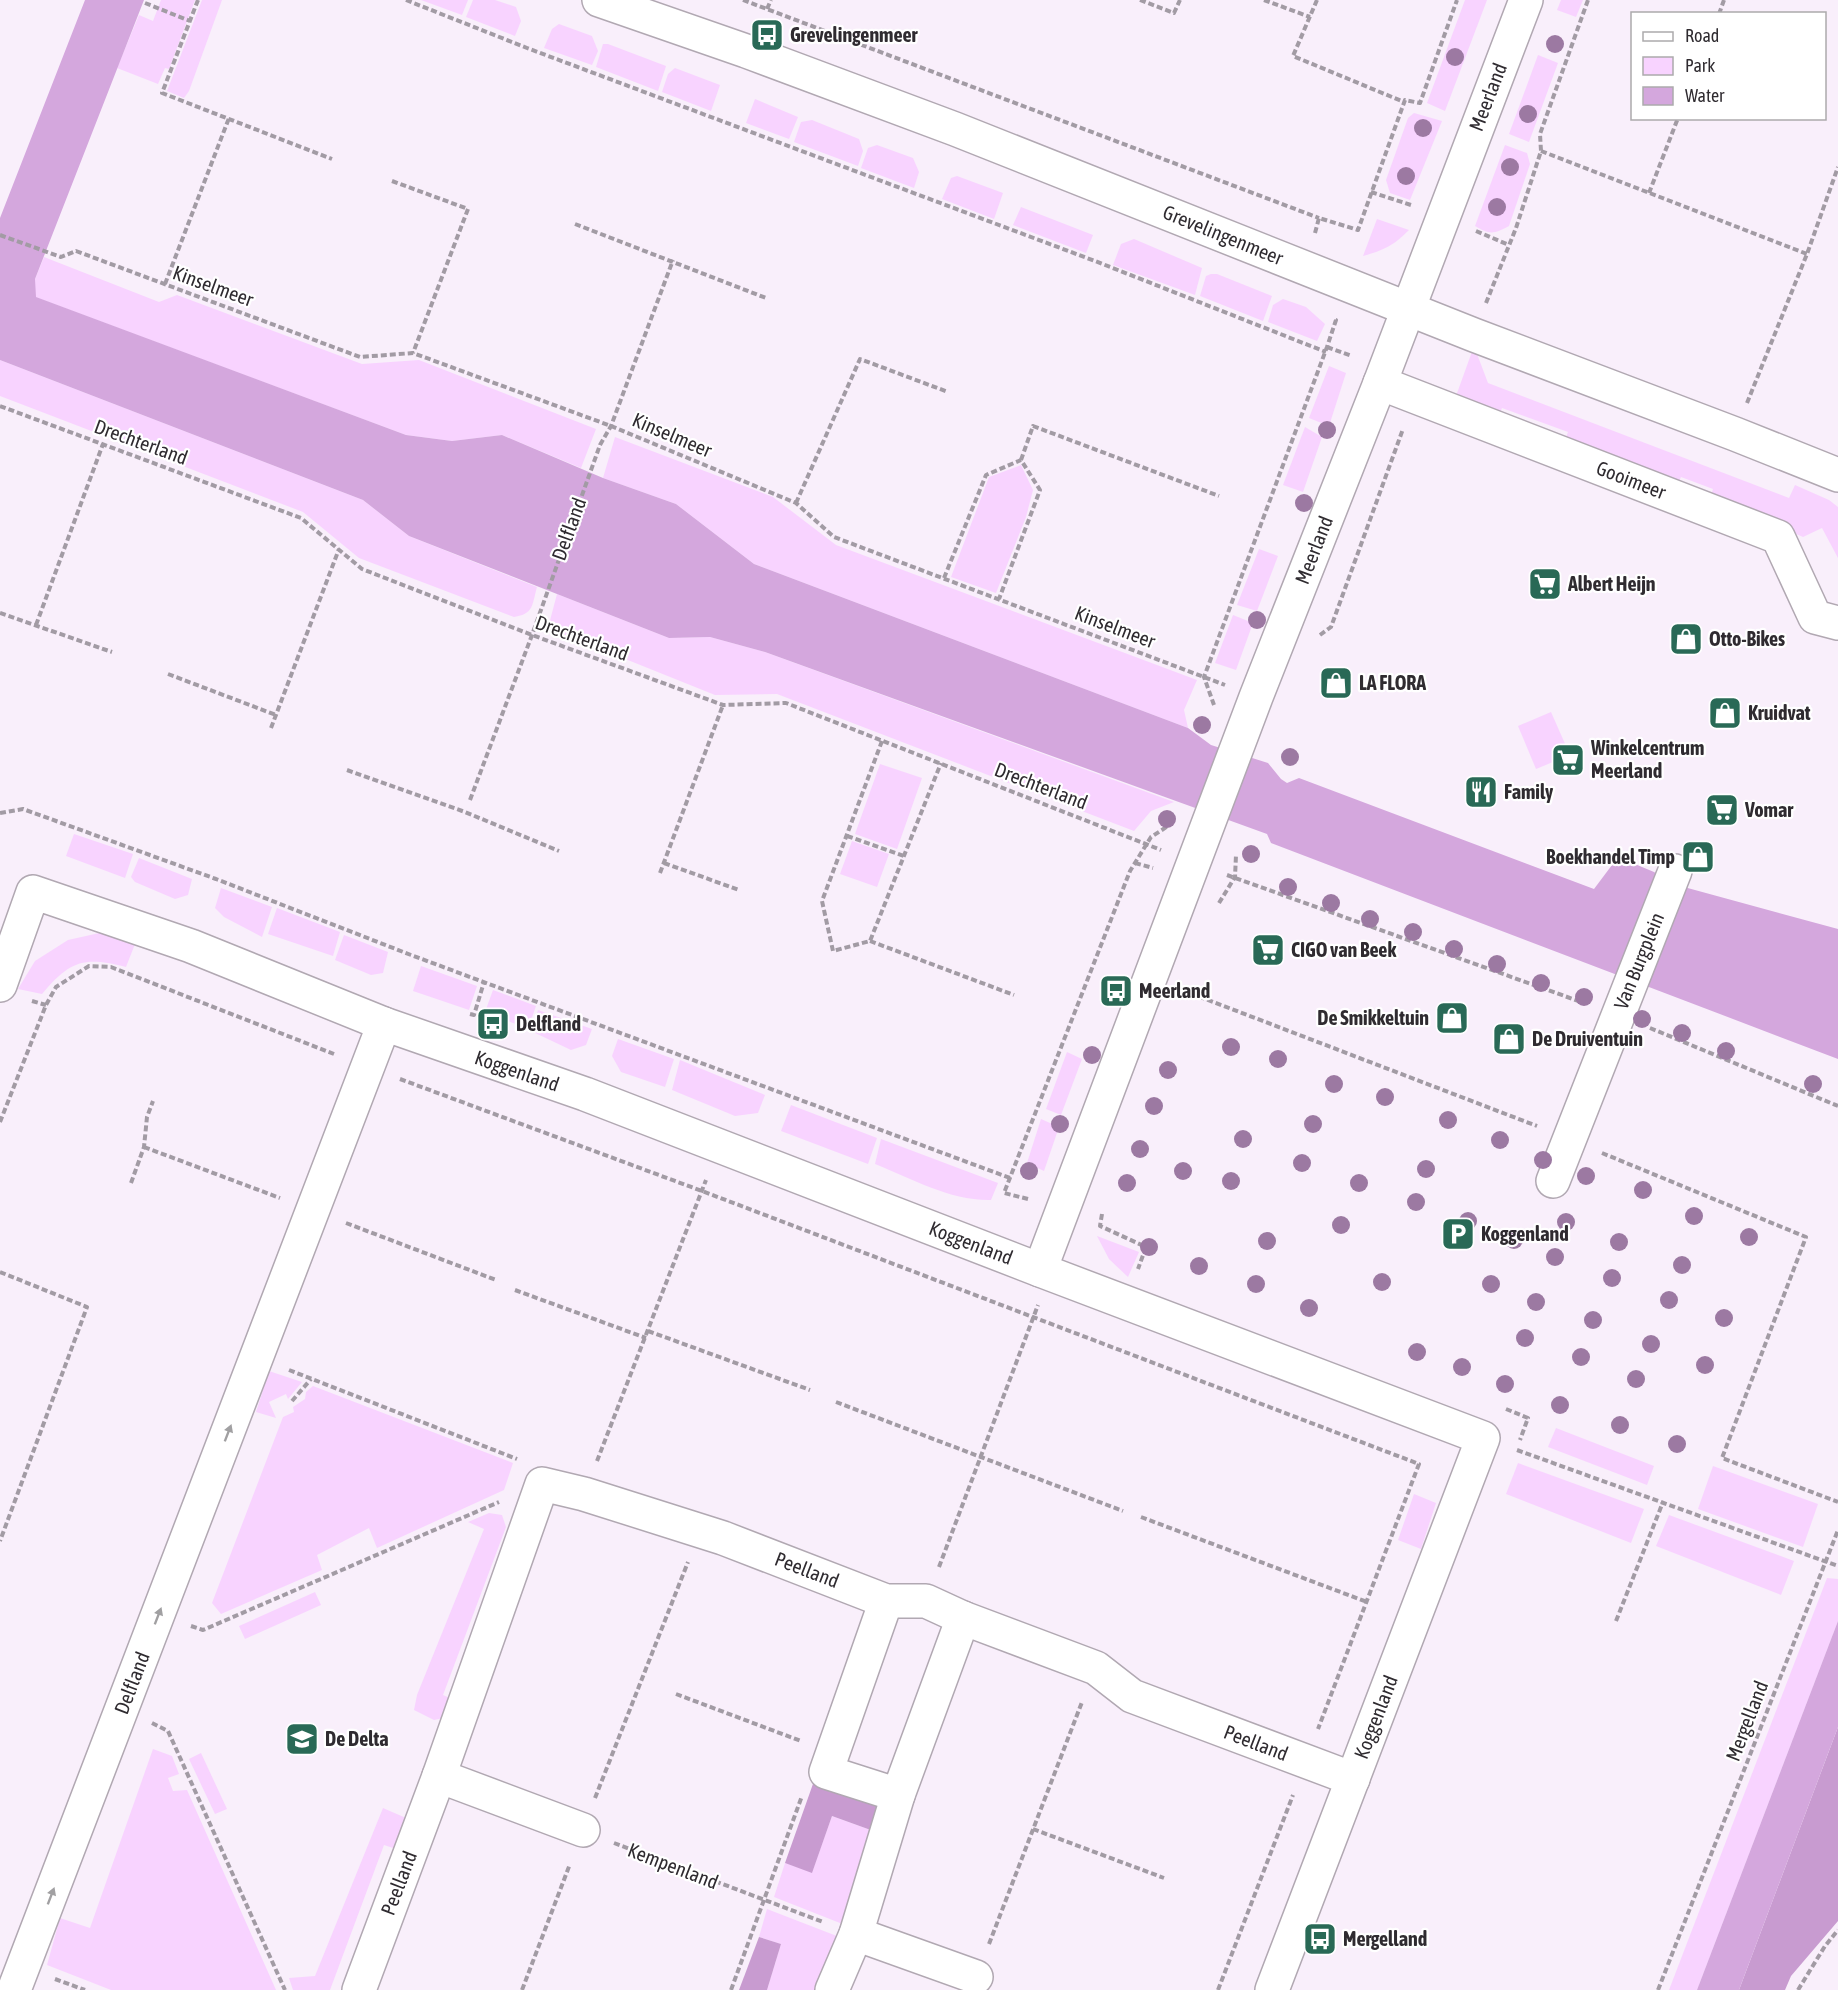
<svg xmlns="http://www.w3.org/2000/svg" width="1838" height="1990" font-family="'Asap Condensed',sans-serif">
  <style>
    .green { fill: #f8d3ff }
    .forest { fill: #c89bd0 }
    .water { fill: #d4a7dd }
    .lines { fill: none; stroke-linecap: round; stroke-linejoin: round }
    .minor-casing { stroke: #b1a8b2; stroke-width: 36 }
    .path { stroke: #a29ba4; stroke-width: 4; stroke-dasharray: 6 3; stroke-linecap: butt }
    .minor { stroke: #fff; stroke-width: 33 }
    .tree { fill: #9c79a2 }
    .oneway { fill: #a1a0a2 }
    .labels { text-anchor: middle; stroke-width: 4.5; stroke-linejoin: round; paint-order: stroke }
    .poi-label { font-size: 20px; font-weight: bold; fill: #2f2b30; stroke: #fff; text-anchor: start }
    .street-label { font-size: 20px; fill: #2f2b30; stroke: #fff }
  </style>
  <rect width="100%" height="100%" fill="#f9effb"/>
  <g class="green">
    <path d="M161 0H195L169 69 165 68 158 84 117 68 139 15 153 21Z"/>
    <path d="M202 0H222L189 91 184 98 167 91Z"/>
    <path d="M421 0H468L462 15Z"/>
    <path d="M473 0H495L516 7 521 21 515 36 466 17Z"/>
    <path d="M1465 0H1487L1445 111 1427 103Z"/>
    <path d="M1561 0H1583L1576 17 1557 10Z"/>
    <path d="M559 24 592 36 598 51 592 65 544 48 552 29Z"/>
    <path d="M603 44H608L666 66 658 91 596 67Z"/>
    <path d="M1538 55 1558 63 1529 142 1509 134Z"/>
    <path d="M675 68 720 85 711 111 662 92 668 74Z"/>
    <path d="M755 99 798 117 789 139 746 123Z"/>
    <path d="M1414 113 1442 121 1410 200 1390 193 1386 180 1408 118Z"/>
    <path d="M812 120 859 139 863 151 858 166 794 142 801 122Z"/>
    <path d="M877 145 913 158 919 172 914 188 861 168 868 148Z"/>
    <path d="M1505 145 1527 153 1530 164 1509 226C1494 234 1490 235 1475 226Z"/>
    <path d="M957 176 1003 193 994 219 942 199 951 178Z"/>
    <path d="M1021 207 1093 235 1086 253 1013 225Z"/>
    <path d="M1377 219 1409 230C1393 246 1384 250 1363 256Z"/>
    <path d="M1134 239 1202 268 1195 295 1113 265 1121 244Z"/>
    <path d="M44 257 159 302 177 295 362 364 419 360 596 429 581 468 502 435 452 441 406 435 35 297V279Z"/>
    <path d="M1211 274H1217L1272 296 1263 321 1200 296 1206 276Z"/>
    <path d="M1283 299 1306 307 1325 324 1317 341 1268 322 1273 305Z"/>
    <path d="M1474 346 1488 383 1789 498 1795 485 1829 500 1838 507V558L1822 528 1803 537 1711 496 1713 489 1681 477 1678 484 1565 440 1568 432 1502 408 1499 415 1456 396Z"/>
    <path d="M0 360 363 500 409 536 537 587C532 605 534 614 514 617L359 558 303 512 0 396Z"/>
    <path d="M1329 366 1346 373 1329 426 1309 418Z"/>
    <path d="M1305 427 1322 437 1303 492 1283 485Z"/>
    <path d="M615 437 773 497 836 545 1197 680 1184 710 1188 728 754 564 676 504 603 478Z"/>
    <path d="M1021 465 1033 490 1026 517 996 593 951 577 989 477Z"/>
    <path d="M1259 549 1278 556 1257 611 1237 605Z"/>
    <path d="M557 594 669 638 710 637 765 652 1174 802 1151 811 1134 831 777 694 715 695 548 628Z"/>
    <path d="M1233 615 1253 623 1236 670 1215 663Z"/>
    <path d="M1551 712 1570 755 1536 769 1518 726Z"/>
    <path d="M880 764 922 778 897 849 855 834Z"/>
    <path d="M74 834 133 854 125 878 66 856Z"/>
    <path d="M852 841 889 854 877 887 840 874Z"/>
    <path d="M139 858 192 879 188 895 175 899 135 882 131 877Z"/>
    <path d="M221 888 272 907 262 937 224 917 215 908Z"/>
    <path d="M277 908 340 932 333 956 268 934Z"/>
    <path d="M104 932 135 944 126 967C83 956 70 961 42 994L18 989 35 961 68 940Z"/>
    <path d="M344 935 388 952 383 973 371 975 335 960Z"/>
    <path d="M421 966 477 986 469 1010 413 991Z"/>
    <path d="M493 990 536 1006 528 1029 485 1012Z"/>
    <path d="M538 1010 592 1029 586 1045 571 1050 531 1031Z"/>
    <path d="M618 1039 674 1059 665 1087 621 1072 612 1056Z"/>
    <path d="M1067 1052 1082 1059 1061 1115 1046 1109Z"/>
    <path d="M680 1060 765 1095 758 1113 735 1116 672 1090Z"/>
    <path d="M791 1105 877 1138 868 1164 781 1131Z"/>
    <path d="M1041 1119 1059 1127 1044 1171 1027 1163Z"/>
    <path d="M881 1139 998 1183 991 1200C951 1201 912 1179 875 1164Z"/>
    <path d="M1097 1236 1139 1252 1128 1277 1109 1259Z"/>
    <path d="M269 1371 302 1382 288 1399 286 1394 269 1402 276 1418 256 1412Z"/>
    <path d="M313 1386 513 1463 504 1490 377 1548 369 1528 317 1555 322 1570 221 1614 212 1603 283 1417 294 1412 293 1407 305 1399 306 1392Z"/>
    <path d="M1556 1428 1654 1466 1647 1485 1548 1447Z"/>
    <path d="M1518 1463 1644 1509 1631 1543 1506 1494Z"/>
    <path d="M1713 1466 1818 1504 1803 1547 1698 1509Z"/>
    <path d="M1414 1494 1436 1503 1421 1549 1398 1540Z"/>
    <path d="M489 1513 502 1515 506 1527 443 1695 452 1699 448 1717 434 1720 414 1710 417 1695 484 1529 468 1522Z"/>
    <path d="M1669 1515 1794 1561 1781 1595 1656 1546Z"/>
    <path d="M1827 1578 1838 1579V1621L1697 1990H1669Z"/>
    <path d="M315 1592 321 1605 245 1639 239 1626Z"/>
    <path d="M153 1749 172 1756 179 1774 168 1778 173 1791 187 1790 276 1990H111L47 1965 60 1918 90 1928Z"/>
    <path d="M201 1753 227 1809 215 1814 189 1759Z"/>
    <path d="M383 1808 406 1818 396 1849 384 1845 330 1990H293L289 1978 315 1976Z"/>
    <path d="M832 1816 879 1833 845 1925 774 1897 785 1863 812 1872Z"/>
    <path d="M767 1909 842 1938 815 1990H767L781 1944 759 1937Z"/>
  </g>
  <g class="forest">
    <path d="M1838 1727V1921L1791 1976 1785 1990H1739Z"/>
    <path d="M814 1781 882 1805 879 1833 832 1816 812 1873 785 1863Z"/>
    <path d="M759 1937 781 1944 767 1990H739Z"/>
  </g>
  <g class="water">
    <path d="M85 0H144L35 279 36 297 406 435 452 441 502 435 603 478 676 504 754 564 1188 728 1211 745 1268 763 1281 779 1287 783 1299 778 1594 889 1618 857 1654 872 1673 884 1838 929V1059L1271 843 1267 834 765 652 710 637 669 638 409 536 363 500 0 360V218Z"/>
    <path d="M1838 1621V1727L1739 1990H1697Z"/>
  </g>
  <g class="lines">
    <g class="minor-casing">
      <g id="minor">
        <path d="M599 0 746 51 955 129 1474 335 1735 434 1838 475"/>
        <path d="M1380 383 1778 537 1815 617 1838 623"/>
        <path d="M0 985 33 892 191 946 384 1024 585 1094 1040 1270 1483 1438 1272 1990"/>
        <path d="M1553 1181 1675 871"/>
        <path d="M1040 1270 1256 697 1380 383 1526 0"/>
        <path d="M886 1601 826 1772 898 1795"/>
        <path d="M439 1776 583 1830"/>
        <path d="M856 1934 976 1977"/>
        <path d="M14 1990 384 1024"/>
        <path d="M359 1990 439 1776 542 1484 584 1494 723 1538 886 1601H926L963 1618 1096 1668 1132 1696 1353 1779"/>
        <path d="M832 1990 856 1934 898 1795 963 1618"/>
      </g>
    </g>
    <g class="path">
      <path d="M198 0 162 93 332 159"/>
      <path d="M406 0 527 48 1095 261 1326 352"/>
      <path d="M743 0 1319 218"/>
      <path d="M1140 0 1174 13 1180 0"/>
      <path d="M1264 0 1310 17"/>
      <path d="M1317 0 1293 56 1404 102"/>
      <path d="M145 3 190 21"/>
      <path d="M767 9 771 0"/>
      <path d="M1719 14 1724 0"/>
      <path d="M1541 151 1807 254"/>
      <path d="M392 181 468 209 413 353"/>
      <path d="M1371 192 1411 205"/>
      <path d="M1649 193 1678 118"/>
      <path d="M575 224 766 298"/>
      <path d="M1476 231 1509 245"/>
      <path d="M1315 233 1319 218 1358 230 1405 100 1420 103 1457 0"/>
      <path d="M0 235 61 257 76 251 360 357 413 353 611 426 796 503 834 537 1225 685"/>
      <path d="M165 284 229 118"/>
      <path d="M1486 303 1516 228 1541 151 1540 134 1588 0"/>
      <path d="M1327 347 1352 356"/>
      <path d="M1747 403 1807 254 1838 167"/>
      <path d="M0 406 301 518 362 569 532 635 723 705 786 703 1161 850"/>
      <path d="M1021 460 1033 426 1219 496"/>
      <path d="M796 503 860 359 948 392"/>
      <path d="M944 578 986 475 1021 460 1040 490 999 599"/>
      <path d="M0 613 112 652"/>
      <path d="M36 625 103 444"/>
      <path d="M1320 635 1331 627 1403 429"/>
      <path d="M168 674 276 715"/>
      <path d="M1214 705 1204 677 1327 347 1336 320 1334 319"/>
      <path d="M271 728 339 549"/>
      <path d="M882 741 822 901 833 951 870 941 941 763"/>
      <path d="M347 770 465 812 559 851"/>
      <path d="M470 800 532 635 600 445 611 426 673 260"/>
      <path d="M0 813 23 809 216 879 411 955 1010 1178"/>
      <path d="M847 836 904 856"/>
      <path d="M664 863 739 890"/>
      <path d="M1135 863 1153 868"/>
      <path d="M660 873 723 705"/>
      <path d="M1227 875 1584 1003"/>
      <path d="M1219 903 1235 877 1236 855"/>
      <path d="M870 941 1014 995"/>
      <path d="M1182 990 1537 1126"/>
      <path d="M32 1001 46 1005"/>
      <path d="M470 1014 474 1015 484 982"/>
      <path d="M1650 1028 1838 1106"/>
      <path d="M400 1079 702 1191 1419 1464 1318 1729"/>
      <path d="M0 1122 46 1005 56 987 89 966 111 967 334 1054"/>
      <path d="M144 1147 280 1198"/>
      <path d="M1602 1153 1806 1237 1722 1458 1838 1502"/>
      <path d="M131 1183 144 1147 147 1117 153 1101"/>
      <path d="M1028 1199 1004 1193 1130 871 1151 837 1168 826"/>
      <path d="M1102 1214 1100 1226 1146 1247 1138 1269"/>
      <path d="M346 1223 496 1280"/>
      <path d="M0 1272 87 1307 0 1541"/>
      <path d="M515 1290 646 1338"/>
      <path d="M648 1331 810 1390"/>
      <path d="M289 1370 517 1459"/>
      <path d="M292 1401 311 1379"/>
      <path d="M836 1402 1123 1511"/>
      <path d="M1506 1409 1528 1418 1520 1440"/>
      <path d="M1517 1450 1838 1566"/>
      <path d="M597 1461 706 1180"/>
      <path d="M1141 1517 1367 1602"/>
      <path d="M939 1567 1038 1305"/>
      <path d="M1616 1621 1663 1502"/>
      <path d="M191 1626 203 1630 499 1502"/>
      <path d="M676 1694 801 1741"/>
      <path d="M152 1723 168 1731 285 1990"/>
      <path d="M595 1798 688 1562"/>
      <path d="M1033 1829 1164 1878"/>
      <path d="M614 1843 823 1922"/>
      <path d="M989 1944 1082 1702"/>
      <path d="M55 1979 85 1990"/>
      <path d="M522 1990 570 1864"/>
      <path d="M731 1990 802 1796"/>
      <path d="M1218 1990 1293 1795"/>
      <path d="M1658 1990 1838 1530"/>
      <path d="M1798 1990 1825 1946 1838 1930"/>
    </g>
    <use href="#minor" class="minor"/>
  </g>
  <g class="tree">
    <circle cx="1555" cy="44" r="9"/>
    <circle cx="1455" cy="57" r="9"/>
    <circle cx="1528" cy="114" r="9"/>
    <circle cx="1423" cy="128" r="9"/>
    <circle cx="1510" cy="167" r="9"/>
    <circle cx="1406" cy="176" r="9"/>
    <circle cx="1497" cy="207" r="9"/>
    <circle cx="1327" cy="430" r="9"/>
    <circle cx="1304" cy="503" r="9"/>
    <circle cx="1257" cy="620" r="9"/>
    <circle cx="1202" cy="725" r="9"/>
    <circle cx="1290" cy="757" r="9"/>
    <circle cx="1167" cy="819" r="9"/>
    <circle cx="1251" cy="854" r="9"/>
    <circle cx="1288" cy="887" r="9"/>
    <circle cx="1331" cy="903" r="9"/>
    <circle cx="1370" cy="919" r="9"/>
    <circle cx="1413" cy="932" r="9"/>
    <circle cx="1454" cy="949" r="9"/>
    <circle cx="1497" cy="964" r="9"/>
    <circle cx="1541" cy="983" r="9"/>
    <circle cx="1584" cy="997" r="9"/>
    <circle cx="1642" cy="1019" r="9"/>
    <circle cx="1682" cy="1033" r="9"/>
    <circle cx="1231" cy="1047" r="9"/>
    <circle cx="1726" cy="1051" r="9"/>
    <circle cx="1092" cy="1055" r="9"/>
    <circle cx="1278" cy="1059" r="9"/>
    <circle cx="1168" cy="1070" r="9"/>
    <circle cx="1334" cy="1084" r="9"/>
    <circle cx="1813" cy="1084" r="9"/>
    <circle cx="1385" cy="1097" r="9"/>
    <circle cx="1154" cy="1106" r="9"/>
    <circle cx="1448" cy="1120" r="9"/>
    <circle cx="1060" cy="1124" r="9"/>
    <circle cx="1313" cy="1124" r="9"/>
    <circle cx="1243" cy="1139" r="9"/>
    <circle cx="1500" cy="1140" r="9"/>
    <circle cx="1140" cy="1149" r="9"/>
    <circle cx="1543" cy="1160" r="9"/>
    <circle cx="1302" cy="1163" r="9"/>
    <circle cx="1426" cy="1169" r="9"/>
    <circle cx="1029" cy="1171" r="9"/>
    <circle cx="1183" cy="1171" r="9"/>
    <circle cx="1586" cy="1176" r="9"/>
    <circle cx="1231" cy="1181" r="9"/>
    <circle cx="1127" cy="1183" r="9"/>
    <circle cx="1359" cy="1183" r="9"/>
    <circle cx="1643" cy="1190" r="9"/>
    <circle cx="1416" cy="1202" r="9"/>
    <circle cx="1694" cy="1216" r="9"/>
    <circle cx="1468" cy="1221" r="9"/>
    <circle cx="1566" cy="1222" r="9"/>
    <circle cx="1341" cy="1225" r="9"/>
    <circle cx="1749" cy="1237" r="9"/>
    <circle cx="1514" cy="1240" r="9"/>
    <circle cx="1267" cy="1241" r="9"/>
    <circle cx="1619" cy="1242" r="9"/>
    <circle cx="1149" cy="1247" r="9"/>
    <circle cx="1555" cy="1257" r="9"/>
    <circle cx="1682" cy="1265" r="9"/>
    <circle cx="1199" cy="1266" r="9"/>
    <circle cx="1612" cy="1278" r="9"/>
    <circle cx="1382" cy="1282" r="9"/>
    <circle cx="1256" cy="1284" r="9"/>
    <circle cx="1491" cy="1284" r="9"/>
    <circle cx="1669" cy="1300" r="9"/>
    <circle cx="1536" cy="1302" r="9"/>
    <circle cx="1309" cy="1308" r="9"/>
    <circle cx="1724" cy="1318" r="9"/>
    <circle cx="1593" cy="1320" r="9"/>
    <circle cx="1525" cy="1338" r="9"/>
    <circle cx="1651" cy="1344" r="9"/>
    <circle cx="1417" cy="1352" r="9"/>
    <circle cx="1581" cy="1357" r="9"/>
    <circle cx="1705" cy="1365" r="9"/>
    <circle cx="1462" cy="1367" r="9"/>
    <circle cx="1636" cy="1379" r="9"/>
    <circle cx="1505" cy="1384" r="9"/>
    <circle cx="1560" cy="1405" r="9"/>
    <circle cx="1620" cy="1425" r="9"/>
    <circle cx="1677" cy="1444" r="9"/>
  </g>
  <defs><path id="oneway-solid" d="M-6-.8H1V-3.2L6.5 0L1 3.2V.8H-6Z" transform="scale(1.5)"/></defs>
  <g class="oneway">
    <use href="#oneway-solid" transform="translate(228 1433) rotate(-69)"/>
    <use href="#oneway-solid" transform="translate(158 1616) rotate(-69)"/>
    <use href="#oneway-solid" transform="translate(51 1896) rotate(-69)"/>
  </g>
  <defs>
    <g id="bus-square" transform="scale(1.725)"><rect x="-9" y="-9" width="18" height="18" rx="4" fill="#296956" stroke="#fff"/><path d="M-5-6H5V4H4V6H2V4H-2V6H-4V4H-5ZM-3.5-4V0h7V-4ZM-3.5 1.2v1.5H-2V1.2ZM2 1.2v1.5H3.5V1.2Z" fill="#fff"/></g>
    <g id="supermarket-square" transform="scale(1.725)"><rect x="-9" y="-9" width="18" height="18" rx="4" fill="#296956" stroke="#fff"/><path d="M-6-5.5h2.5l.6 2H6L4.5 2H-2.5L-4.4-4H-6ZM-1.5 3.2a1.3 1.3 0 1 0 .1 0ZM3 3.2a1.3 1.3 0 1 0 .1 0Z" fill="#fff"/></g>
    <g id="shop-square" transform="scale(1.725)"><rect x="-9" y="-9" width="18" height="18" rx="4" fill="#296956" stroke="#fff"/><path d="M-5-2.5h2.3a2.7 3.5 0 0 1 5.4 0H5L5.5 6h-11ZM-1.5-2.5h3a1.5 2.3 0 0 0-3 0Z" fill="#fff"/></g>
    <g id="restaurant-square" transform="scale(1.725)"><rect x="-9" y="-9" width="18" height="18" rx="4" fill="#296956" stroke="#fff"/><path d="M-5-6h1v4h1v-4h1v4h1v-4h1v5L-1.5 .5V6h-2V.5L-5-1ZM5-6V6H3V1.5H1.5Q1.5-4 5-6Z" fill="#fff"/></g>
    <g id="parking-square" transform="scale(1.725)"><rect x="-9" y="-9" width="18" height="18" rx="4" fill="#296956" stroke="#fff"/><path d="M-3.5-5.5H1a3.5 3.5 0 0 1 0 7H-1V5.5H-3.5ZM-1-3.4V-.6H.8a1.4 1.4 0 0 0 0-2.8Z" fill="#fff"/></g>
    <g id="school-square" transform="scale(1.725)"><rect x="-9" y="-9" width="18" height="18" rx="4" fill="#296956" stroke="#fff"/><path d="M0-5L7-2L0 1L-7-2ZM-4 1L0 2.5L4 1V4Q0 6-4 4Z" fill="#fff"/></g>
  </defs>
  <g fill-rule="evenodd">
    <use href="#bus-square" x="767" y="35"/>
    <use href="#supermarket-square" x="1545" y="584"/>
    <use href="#shop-square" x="1686" y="639"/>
    <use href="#shop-square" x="1336" y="683"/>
    <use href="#shop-square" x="1725" y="713"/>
    <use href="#supermarket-square" x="1568" y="760"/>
    <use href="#restaurant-square" x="1481" y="792"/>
    <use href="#supermarket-square" x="1722" y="810"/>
    <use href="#shop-square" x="1698" y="857"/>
    <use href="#supermarket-square" x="1268" y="950"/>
    <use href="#bus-square" x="1116" y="991"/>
    <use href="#shop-square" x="1452" y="1018"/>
    <use href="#bus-square" x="493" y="1024"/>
    <use href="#shop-square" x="1509" y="1039"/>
    <use href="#parking-square" x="1458" y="1234"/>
    <use href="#school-square" x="302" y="1739"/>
    <use href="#bus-square" x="1320" y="1939"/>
  </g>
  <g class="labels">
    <g class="poi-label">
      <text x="790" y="42">Grevelingenmeer</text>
      <text x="1568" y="591">Albert Heijn</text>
      <text x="1709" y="646">Otto-Bikes</text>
      <text x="1359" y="690">LA FLORA</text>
      <text x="1748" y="720">Kruidvat</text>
      <text x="1591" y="755">Winkelcentrum<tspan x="1591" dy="23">Meerland</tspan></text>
      <text x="1504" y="799">Family</text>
      <text x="1745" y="817">Vomar</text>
      <text x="1675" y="864" text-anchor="end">Boekhandel Timp</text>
      <text x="1291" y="957">CIGO van Beek</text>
      <text x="1139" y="998">Meerland</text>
      <text x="1429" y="1025" text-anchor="end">De Smikkeltuin</text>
      <text x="516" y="1031">Delfland</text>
      <text x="1532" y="1046">De Druiventuin</text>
      <text x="1481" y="1241">Koggenland</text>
      <text x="325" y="1746">De Delta</text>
      <text x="1343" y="1946">Mergelland</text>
    </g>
    <g class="street-label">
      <text transform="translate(1488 97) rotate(-69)" y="7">Meerland</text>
      <text transform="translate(1223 235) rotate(22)" y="7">Grevelingenmeer</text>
      <text transform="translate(213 286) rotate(20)" y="7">Kinselmeer</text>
      <text transform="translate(672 435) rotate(23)" y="7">Kinselmeer</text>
      <text transform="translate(141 442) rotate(20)" y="7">Drechterland</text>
      <text transform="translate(1631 480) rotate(21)" y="7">Gooimeer</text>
      <text transform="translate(569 529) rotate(-70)" y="7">Delfland</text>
      <text transform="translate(1314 550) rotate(-69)" y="7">Meerland</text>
      <text transform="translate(1115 627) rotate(21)" y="7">Kinselmeer</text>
      <text transform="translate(582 638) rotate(20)" y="7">Drechterland</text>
      <text transform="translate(1041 786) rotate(21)" y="7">Drechterland</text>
      <text transform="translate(1639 961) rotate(-68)" y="7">Van Burgplein</text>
      <text transform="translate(517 1071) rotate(19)" y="7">Koggenland</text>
      <text transform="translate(971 1243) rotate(21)" y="7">Koggenland</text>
      <text transform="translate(807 1570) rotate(21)" y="7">Peelland</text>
      <text transform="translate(132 1683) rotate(-69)" y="7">Delfland</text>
      <text transform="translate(1376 1717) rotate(-69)" y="7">Koggenland</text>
      <text transform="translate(1747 1721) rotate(-69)" y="7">Mergelland</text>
      <text transform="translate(1256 1743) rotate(21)" y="7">Peelland</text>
      <text transform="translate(673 1866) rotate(21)" y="7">Kempenland</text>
      <text transform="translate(399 1883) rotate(-69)" y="7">Peelland</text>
    </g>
  </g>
  <rect x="1631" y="12" width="195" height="108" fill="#ffffff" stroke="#acaaac" stroke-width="1.5"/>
  <rect x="1643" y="32" width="30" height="9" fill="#ffffff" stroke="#acaaac" stroke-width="1.5"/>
  <text x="1685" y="42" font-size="18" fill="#2f2b30">Road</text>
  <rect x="1643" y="57" width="30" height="18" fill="#f8d3ff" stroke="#acaaac" stroke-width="1.5"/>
  <text x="1685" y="72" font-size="18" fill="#2f2b30">Park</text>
  <rect x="1643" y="87" width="30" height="18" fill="#d4a7dd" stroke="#acaaac" stroke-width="1.5"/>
  <text x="1685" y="102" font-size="18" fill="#2f2b30">Water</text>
</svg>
